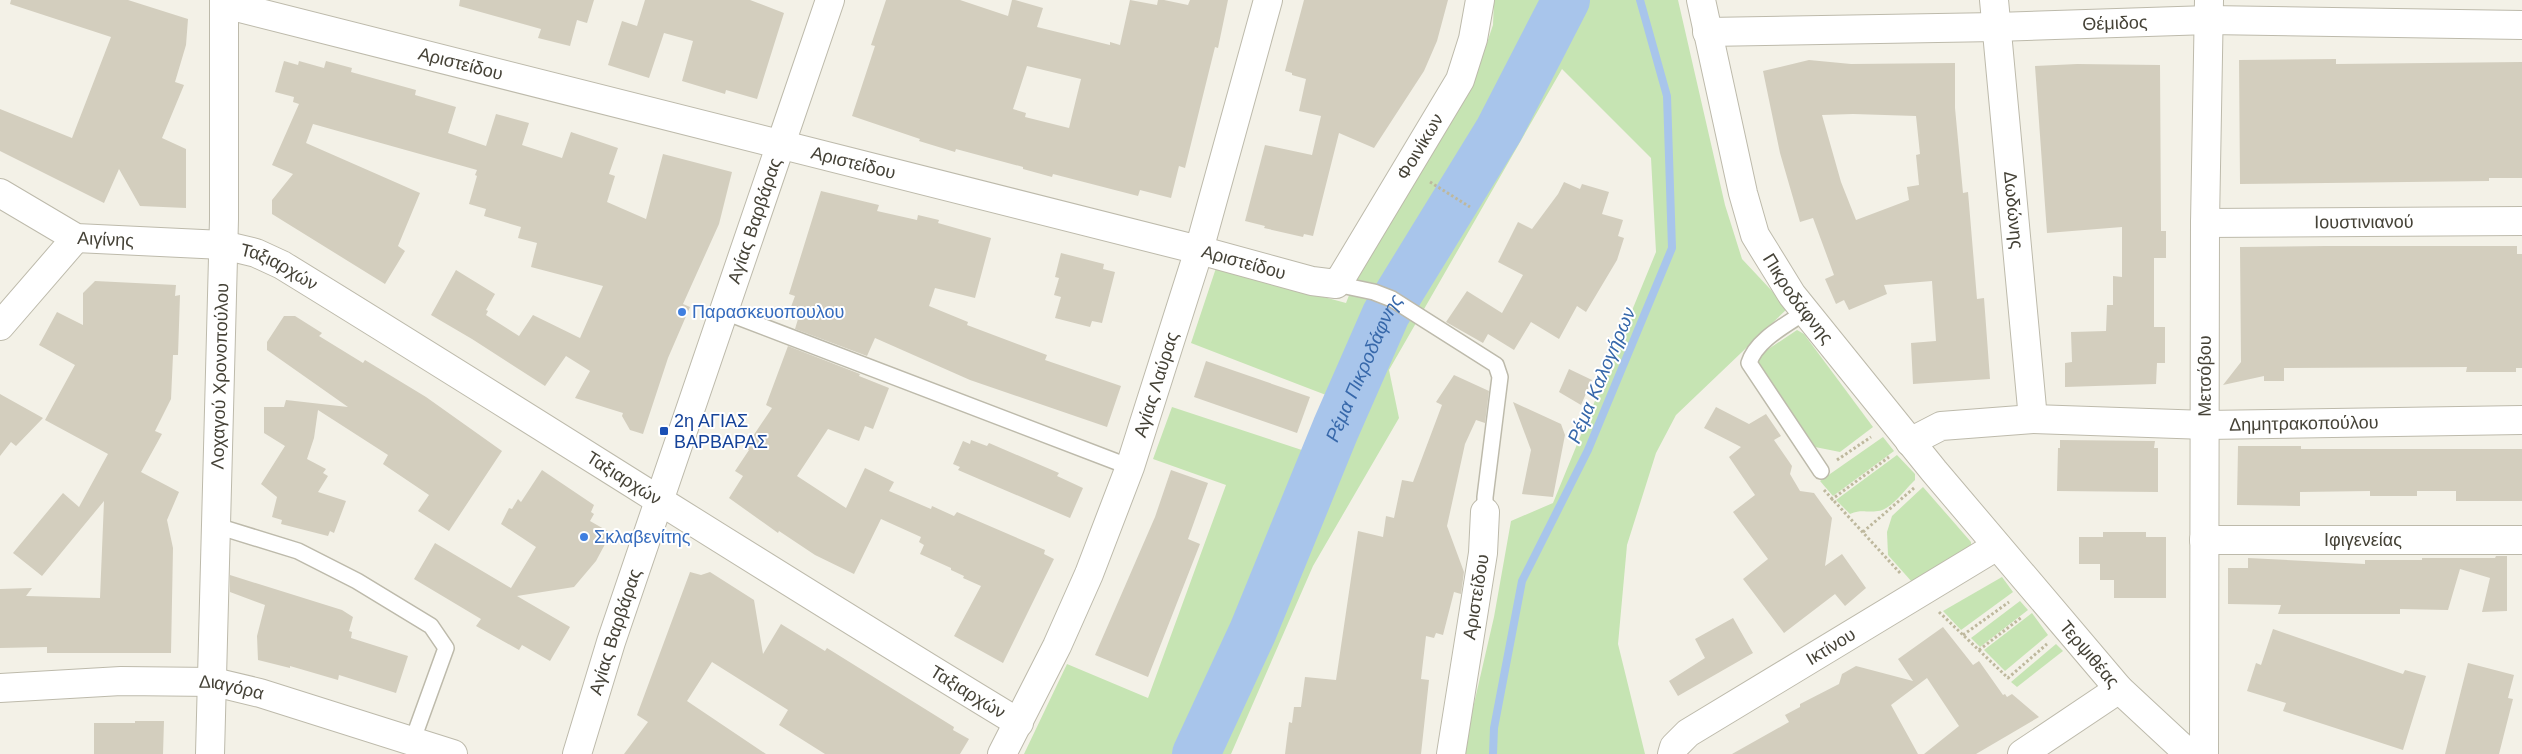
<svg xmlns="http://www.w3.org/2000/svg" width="2522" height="754" font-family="Helvetica,sans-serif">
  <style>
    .green { fill: #c6e4b3 }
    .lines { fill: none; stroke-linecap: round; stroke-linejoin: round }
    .stream { stroke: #a8c5eb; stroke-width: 8 }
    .river { stroke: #a8c5eb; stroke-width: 48 }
    .building { fill: #d3cebe; fill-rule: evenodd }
    .service-casing { stroke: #bdbaab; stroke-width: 18 }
    .minor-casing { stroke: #bdbaab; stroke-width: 30 }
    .tertiary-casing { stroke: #bdbaab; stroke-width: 30 }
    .path { stroke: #beb89d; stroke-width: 3; stroke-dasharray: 2.5 2.5; stroke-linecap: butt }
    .service { stroke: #fff; stroke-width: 15 }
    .minor { stroke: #fff; stroke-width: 28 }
    .tertiary { stroke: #fff; stroke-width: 28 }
    .shop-dot { fill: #3f7fe0; stroke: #fff; stroke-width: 2 }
    .transit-dot { fill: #1a4fb4; stroke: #fff; stroke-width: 2 }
    .labels { text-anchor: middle; stroke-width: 4; stroke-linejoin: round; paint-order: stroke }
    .street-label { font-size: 18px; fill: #454237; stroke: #fff }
    .shop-label { font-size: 18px; fill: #366cbe; stroke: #fff; text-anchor: start }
    .transit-label { font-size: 18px; fill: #164399; stroke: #fff; text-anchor: start }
    .water-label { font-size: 19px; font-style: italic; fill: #3768aa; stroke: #fff }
  </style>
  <rect width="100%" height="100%" fill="#f3f1e7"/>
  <g class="green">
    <path d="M1494 0H1678L1725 205 1742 259 1788 308 1676 415 1656 453 1627 545 1618 644 1645 754H1465L1467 734 1494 617 1511 521 1553 503 1656 252 1651 158 1562 69 1389 370 1399 418 1313 566 1231 754H1024L1067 664 1148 698 1226 485 1153 459 1172 407 1317 455 1339 400 1191 343 1216 268 1346 303 1360 267 1471 90 1493 25Z"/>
    <path d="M1797 330 1804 334 1873 427 1840 452 1815 447 1758 362 1761 354Z"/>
    <path d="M1883 437 1894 451 1833 496 1820 481Z"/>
    <path d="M1897 455 1915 474V480C1906 488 1891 510 1878 511 1865 513 1863 509 1850 514L1836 500Z"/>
    <path d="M1923 487 1971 542V546L1912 582 1888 555 1887 532 1892 516Z"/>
    <path d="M2002 577 2013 592 1961 630 1943 611Z"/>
    <path d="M2020 601 2028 610 1980 647 1971 638Z"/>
    <path d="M2032 613 2048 635 2005 671 1984 650Z"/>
    <path d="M2056 644 2063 651 2017 687 2011 682Z"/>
  </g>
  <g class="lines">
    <path class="stream" d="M1493 754 1494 728 1522 581 1588 450 1672 248 1667 96 1640 0"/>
    <path class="river" id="s1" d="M1196 754 1253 631 1336 428 1386 314 1499 130 1566 0"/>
  </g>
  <g class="building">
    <path d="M11 0H128L188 19 186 45 175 82 184 85 162 138 186 149V208L140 206 119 169 104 203 0 151V109L72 138 111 37 10 4Z"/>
    <path d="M460 0H594L587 23 577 20 570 46 538 38 541 29 459 6Z"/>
    <path d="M645 0H750L784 13 757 99 726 90 725 94 682 81 693 41 664 33 649 78 608 65 622 21 637 26Z"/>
    <path d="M886 0H960L1008 16 1012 0H1015L1043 8 1037 27 1110 45V42L1120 45 1130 0 1157 5 1158 0H1164L1188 5 1190 0H1228L1218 48 1215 47 1185 168 1179 166 1171 198 1140 190 1138 196 1053 174 1052 177 1023 169V167L956 149 955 152 919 141 920 139 852 116 875 46 871 45ZM1027 66 1081 79 1069 128 1025 117 1026 113 1013 109Z"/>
    <path d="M1304 0H1448L1437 41 1424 71 1374 148 1339 133 1313 236 1304 234 1303 237 1264 228 1265 226 1245 221 1265 145 1312 155 1321 116 1299 111 1306 79 1292 75V73L1285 71Z"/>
    <path d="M2336 59V64L2522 62V178H2489V181L2240 184 2239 60Z"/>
    <path d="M1809 60 1851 64 1955 63V108L1963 193 1968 192 1977 299 1984 298 1990 379 1913 384 1911 343 1936 341 1932 281 1884 285 1887 294 1849 310 1844 300 1836 304 1825 279 1834 275 1813 218 1800 222 1780 153 1763 71ZM1853 114 1916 116 1920 154 1916 155 1919 185 1907 187 1909 200 1856 220 1841 182 1822 115Z"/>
    <path d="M284 61 298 65 299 61 324 68 326 61 352 68 351 72 416 90 415 95 456 107 448 133 486 146 496 114 529 123 522 145 562 158 571 132 618 148 609 174 615 176 607 202 646 219 663 154 732 172 719 224 683 304 690 307 668 358 643 434 630 430 622 416 623 413 575 398 590 371 566 356 545 386 472 339 431 315 456 270 495 294 486 310 488 311 486 315 519 336 533 315 580 338 603 286 531 267 537 243 518 238 521 227 484 216 486 209 469 204 477 176 475 175 477 170 313 124 306 143 420 193 398 246 405 251 385 284 272 214V200L293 174 272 165 299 104 293 102 294 97 275 92Z"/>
    <path d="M2077 64 2160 65 2161 231H2166V258H2154V327H2165V363H2157L2156 384 2065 387V363L2072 362 2071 332 2106 331 2107 305H2113V276L2122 277V227L2047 233 2035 66Z"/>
    <path d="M1564 182 1580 189 1582 184 1609 192 1602 214 1623 220 1618 236 1624 238 1617 260 1586 312 1577 306 1559 339 1531 322 1514 350 1488 334 1483 343 1446 322 1467 291 1502 313 1523 275 1498 262 1518 222 1532 229 1558 194Z"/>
    <path d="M821 191 879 205 877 211 917 220 918 215 939 220 938 223 991 238 975 298 935 288 929 306 968 322 967 325 1047 355 1045 360 1121 386 1107 427 970 380 875 338 867 356 795 329 798 319 788 315 795 296 789 294Z"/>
    <path d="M2326 246H2517V254H2522V368H2516V372H2466L2467 367 2284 368V381H2264V376L2223 385 2241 362 2240 247Z"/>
    <path d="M1061 253 1104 264 1103 269 1115 272 1102 323 1092 321 1090 327 1055 318 1061 297 1054 295 1059 278 1055 277Z"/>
    <path d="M95 281 176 285 175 296 180 295 178 355H173L171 399 155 431 162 434 141 472 179 492 167 520 173 548 171 653H47V647L0 648V589L32 588 26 596 100 598 104 501 42 576 13 553 63 493 79 507 108 454 45 420 75 365 39 345 57 312 83 325V293Z"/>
    <path d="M284 316H295L322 333 319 336 363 363 365 360 426 397 502 451 449 531 418 511 429 495 383 464 388 455 318 410 314 438 307 459 326 469 323 473 328 476 318 492 346 501 334 533 330 531 328 536 281 524 282 520 272 517 277 497 261 484 285 446 264 433V407H284L286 400 348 407 267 350V342Z"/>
    <path d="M788 346 860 374 859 376 889 388 873 429 865 426 859 441 828 429 797 476 846 508 865 468 894 482 889 491 931 509 932 506 954 516 957 512 1045 550 1044 554 1054 559 1003 663 954 636 981 586 963 578 964 576 951 570V568L920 554 924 545 919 542 921 537 881 519 854 574 815 555 779 531 778 533 729 498 743 476 735 471 749 450 745 448 772 408 766 405Z"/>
    <path d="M1206 361 1310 397 1297 433 1194 397Z"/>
    <path d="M1569 369 1592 380 1581 405 1559 392Z"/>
    <path d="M1454 375 1489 391 1485 423 1476 420 1465 444 1447 526 1464 572 1461 594 1454 592 1443 635 1436 633 1434 638 1426 636 1421 679 1429 680 1421 754H1285L1289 722 1292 723 1294 707H1301L1305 677 1336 680 1358 531 1383 537 1386 516 1394 518 1402 480 1413 482 1442 405 1436 402Z"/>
    <path d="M0 394 43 418 16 446 11 442 0 456Z"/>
    <path d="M1513 402 1561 424 1565 435 1553 497 1522 494 1531 450Z"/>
    <path d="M1716 407 1749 424 1766 414 1781 436 1774 440 1792 466 1790 474 1800 491 1814 493 1832 518 1825 566 1842 554 1866 588 1845 606 1835 594 1784 633 1743 579 1768 559 1733 512 1755 495 1729 457 1741 447 1704 428Z"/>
    <path d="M971 440 987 446 989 443 1059 473 1057 476 1083 488 1070 518 958 470 960 467 953 464 963 441 970 444Z"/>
    <path d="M2060 440 2155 441 2154 448H2158V492L2057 491 2058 448H2060Z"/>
    <path d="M2238 446H2301V449H2522V501H2456V491H2417V496H2370V491L2300 492V506L2237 505Z"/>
    <path d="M542 470 594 505 591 512 594 514 590 521 611 533 596 561 574 587 517 596 570 627 550 661 522 645 519 650 476 626 481 619 414 579 435 543 511 588 536 547 501 524 509 508 512 509 518 499 521 502Z"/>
    <path d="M1171 470 1208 483 1188 539 1200 544 1148 677 1095 655 1155 517Z"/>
    <path d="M2103 532H2146V537H2166V598H2114V580H2100V564H2079V537H2103Z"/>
    <path d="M2496 556H2507V611L2482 612 2490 578 2460 569 2448 610 2400 609V614H2278L2281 605 2228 604V568H2248V558L2365 564V560H2422V558H2495Z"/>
    <path d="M690 572 701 575 710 572 754 600 763 654 781 624 825 651 827 648 954 727 953 730 969 739 960 754H825L779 725 788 710 712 662 687 701 766 754H624L648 722 637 715Z"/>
    <path d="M230 575 342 610 353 617 349 631 352 632 351 638 408 656 396 693 339 675 338 680 290 666V668L258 660 257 636 265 605 230 592Z"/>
    <path d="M1733 618 1753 653 1678 696 1669 681 1705 658 1695 639Z"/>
    <path d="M1943 627 1973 665 1979 661 2003 695 2005 694 2007 697 2012 694 2039 717 1976 754H1924L1959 726 1927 678 1891 705 1918 754H1732L1789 722 1785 715 1800 707V704L1839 684 1842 674 1856 666 1913 681 1898 659Z"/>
    <path d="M2273 629 2403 674 2405 670 2426 676 2403 750 2283 711 2286 703 2247 691 2256 663 2261 665Z"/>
    <path d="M2468 663 2514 675 2508 698 2513 699 2499 754H2445Z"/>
    <path d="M135 721H164L163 754H94V723H135Z"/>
  </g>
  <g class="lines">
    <g class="service-casing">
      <g id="service">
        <path d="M1336 284 1374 292 1392 299 1496 365 1500 377 1485 497V512"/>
        <path d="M725 312 1130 467"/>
        <path d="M1805 312C1786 325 1756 340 1749 363L1821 471"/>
        <path d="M217 526 298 551 357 581 431 626 446 648 412 742"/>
      </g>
    </g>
    <g class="minor-casing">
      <g id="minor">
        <path id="s2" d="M1994 0 2033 419"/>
        <path id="s3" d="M224 4 1199 250 1312 281 1336 284 1343 275 1460 80 1473 39 1480 0"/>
        <path id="s4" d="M1707 32 1996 27 2209 20 2522 25"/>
        <path id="s5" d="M0 193 76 238 223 245 256 253 282 265C528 416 771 573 1019 723"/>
        <path id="s6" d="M2205 223 2522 221"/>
        <path d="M0 326 76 238"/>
        <path id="s7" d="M1910 442 1941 426 2033 419 2206 425 2522 420"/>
        <path id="s8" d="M2204 540H2522"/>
        <path id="s9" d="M0 688 121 681 214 682 260 693 453 754"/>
        <path id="s10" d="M1002 754 1057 646 1089 574 1130 467 1199 250 1268 0"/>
        <path id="s11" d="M1451 754 1483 553 1485 512"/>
        <path id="s12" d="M1672 754 1674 747 1688 733 1997 546"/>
        <path d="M2022 754 2119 689"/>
        <path id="s13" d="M2204 754 2205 223 2209 0"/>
      </g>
    </g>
    <g class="tertiary-casing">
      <g id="tertiary">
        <path id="s14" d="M1701 0 1743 193 1755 235 1792 295 1934 471 2119 689 2189 754"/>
        <path id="s15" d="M210 754 224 219V0"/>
        <path id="s16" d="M577 754 611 642 659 501 830 0"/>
      </g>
    </g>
    <g class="path">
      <path d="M1430 182 1470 207"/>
      <path d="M1837 460 1871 437"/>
      <path d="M1824 490 1901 574"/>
      <path d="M1831 500 1889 457"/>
      <path d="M1863 532 1914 488"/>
      <path d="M1939 612 2008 678 2047 644"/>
      <path d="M1963 635 2009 602"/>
      <path d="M1979 650 2022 617"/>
    </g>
    <use href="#service" class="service"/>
    <use href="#minor" class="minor"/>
    <use href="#tertiary" class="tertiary"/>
  </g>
  <g class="shop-dot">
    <circle cx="682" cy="312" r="5"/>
    <circle cx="584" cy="537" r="5"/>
  </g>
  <rect class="transit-dot" x="659" y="426" width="10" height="10" rx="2.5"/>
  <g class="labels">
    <g class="street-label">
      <text dy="6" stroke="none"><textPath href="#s4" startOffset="408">Θέμιδος</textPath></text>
      <text dy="6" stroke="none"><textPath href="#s3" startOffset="244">Αριστείδου</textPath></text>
      <text dy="6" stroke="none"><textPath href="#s3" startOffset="1308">Φοινίκων</textPath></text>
      <text dy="6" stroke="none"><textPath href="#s3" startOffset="649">Αριστείδου</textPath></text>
      <text dy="6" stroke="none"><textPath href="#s2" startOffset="211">Δωδώνης</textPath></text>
      <text dy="6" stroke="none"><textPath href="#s16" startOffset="562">Αγίας Βαρβάρας</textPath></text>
      <text dy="6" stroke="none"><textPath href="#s6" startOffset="159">Ιουστινιανού</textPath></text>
      <text dy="6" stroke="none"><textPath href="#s5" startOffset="118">Αιγίνης</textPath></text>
      <text dy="6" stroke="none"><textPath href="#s3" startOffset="1052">Αριστείδου</textPath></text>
      <text dy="6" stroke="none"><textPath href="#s5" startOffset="296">Ταξιαρχών</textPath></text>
      <text dy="6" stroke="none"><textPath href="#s14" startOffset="318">Πικροδάφνης</textPath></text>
      <text dy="6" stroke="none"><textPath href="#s15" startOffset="378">Λοχαγού Χρονοπούλου</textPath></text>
      <text dy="6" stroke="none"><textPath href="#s13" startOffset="378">Μετσόβου</textPath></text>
      <text dy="6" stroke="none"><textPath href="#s10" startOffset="401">Αγίας Λαύρας</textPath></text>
      <text dy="6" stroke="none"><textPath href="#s7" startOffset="398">Δημητρακοπούλου</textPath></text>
      <text dy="6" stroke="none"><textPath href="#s5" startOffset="701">Ταξιαρχών</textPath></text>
      <text dy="6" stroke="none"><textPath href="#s8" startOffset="159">Ιφιγενείας</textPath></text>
      <text dy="6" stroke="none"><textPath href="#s11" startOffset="159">Αριστείδου</textPath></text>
      <text dy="6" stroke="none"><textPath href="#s16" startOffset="128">Αγίας Βαρβάρας</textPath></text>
      <text dy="6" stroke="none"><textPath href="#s12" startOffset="194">Ικτίνου</textPath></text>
      <text dy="6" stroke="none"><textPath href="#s14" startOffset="778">Τερψιθέας</textPath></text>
      <text dy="6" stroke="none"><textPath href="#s9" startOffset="232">Διαγόρα</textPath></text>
      <text dy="6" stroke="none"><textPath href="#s5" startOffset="1106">Ταξιαρχών</textPath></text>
    </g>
    <g class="shop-label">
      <text x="692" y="318">Παρασκευοπουλου</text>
      <text x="594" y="543">Σκλαβενίτης</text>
    </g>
    <g class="transit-label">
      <text x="674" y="427">2η ΑΓΙΑΣ<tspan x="674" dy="21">ΒΑΡΒΑΡΑΣ</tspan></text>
    </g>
    <g class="water-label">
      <text dy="7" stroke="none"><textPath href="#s1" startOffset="421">Ρέμα Πικροδάφνης</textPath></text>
      <text transform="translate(1601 375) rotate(-67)" y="7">Ρέμα Καλογήρων</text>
    </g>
  </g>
</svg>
